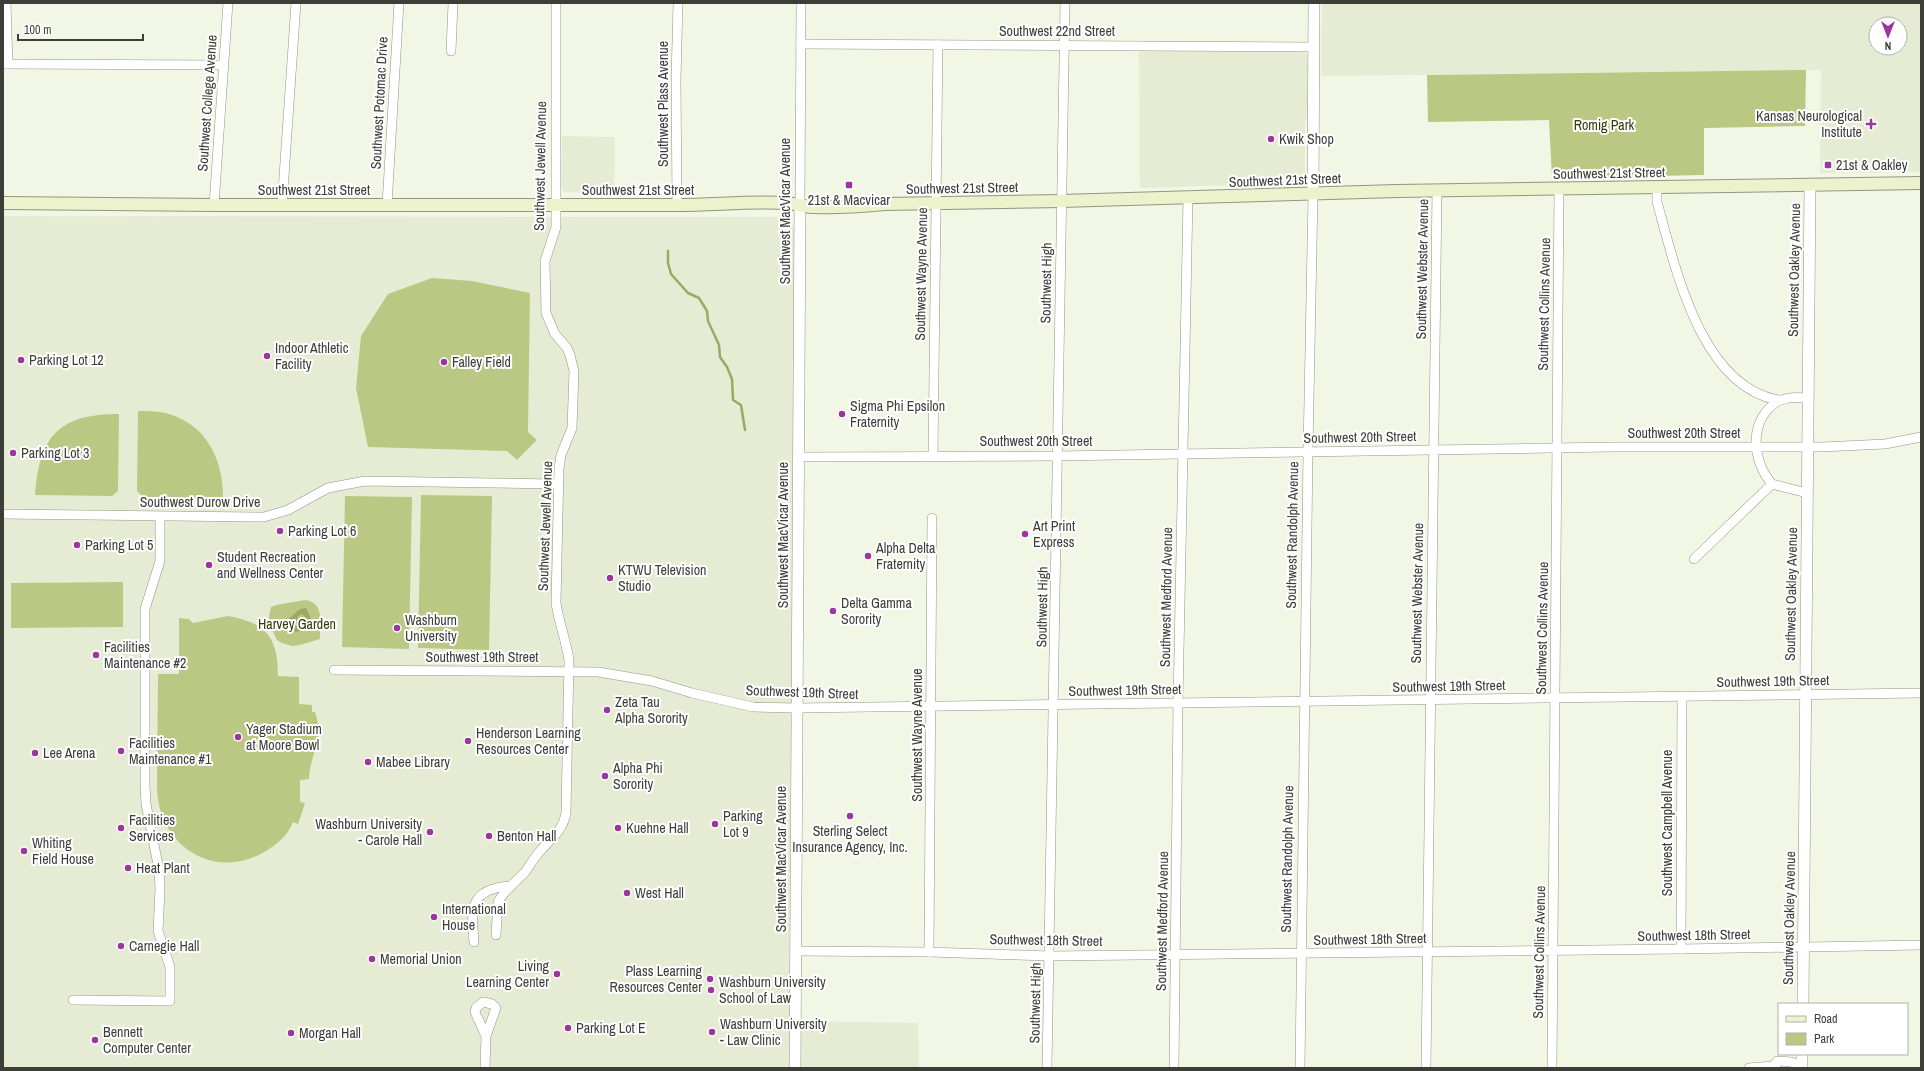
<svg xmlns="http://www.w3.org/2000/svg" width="1924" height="1071" font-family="'Archivo Narrow',sans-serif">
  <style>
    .built { fill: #e6ecd3; fill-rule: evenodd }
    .green { fill: #bbc883 }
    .water { fill: #9ca864 }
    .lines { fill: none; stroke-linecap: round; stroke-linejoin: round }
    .stream { stroke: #9ca864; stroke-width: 2.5 }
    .minor-casing { stroke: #929685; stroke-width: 10 }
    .tertiary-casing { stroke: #929685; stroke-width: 12 }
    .secondary-casing { stroke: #929685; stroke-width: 14 }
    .minor { stroke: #fff; stroke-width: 9 }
    .tertiary { stroke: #fff; stroke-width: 11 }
    .secondary { stroke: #ecf2cb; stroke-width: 12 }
    .poi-dot { fill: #9b379c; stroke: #fff; stroke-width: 1.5 }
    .labels { text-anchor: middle; stroke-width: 4; stroke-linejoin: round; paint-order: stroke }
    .street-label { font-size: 14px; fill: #3c3e37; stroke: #fff }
    .poi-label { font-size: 14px; fill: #3c3e37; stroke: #fff; text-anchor: start }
    .park-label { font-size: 14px; fill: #343b05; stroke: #fff }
  </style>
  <rect width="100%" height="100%" fill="#f2f6e4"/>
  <g class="built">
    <path d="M1322 3H1921V172L1820 173 1821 70 1321 76ZM1876 24H1900V48H1876Z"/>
    <path d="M1139 51 1304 52 1308 55 1310 58 1309 105 1305 123V178L1302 182 1297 183 1140 188Z"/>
    <path d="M562 136 615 137 614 194 563 192 561 187Z"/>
    <path d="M3 216 782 217 792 222 795 234 789 1021 918 1023 919 1068H3Z"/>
  </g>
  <g class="green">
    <path d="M1806 70 1805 126 1704 128V175L1552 178 1549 120 1428 122 1427 75Z"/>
    <path d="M432 278 472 281 530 293 528 432 537 440 517 460 507 451 368 447 356 388 361 336 388 294Z"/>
    <path d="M138 411C148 411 159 411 169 414 208 426 223 461 223 498L143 497 137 491Z"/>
    <path d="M119 414 118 491 112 496 35 495C39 436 59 414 119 414Z"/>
    <path d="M421 495 492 496 489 650 418 648Z"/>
    <path d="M345 496 412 497 409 649 342 647Z"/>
    <path d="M123 582V627L11 628V583Z"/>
    <path d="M305 600C325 602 320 625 320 639L300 645 292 646 282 643 277 640 270 625 269 616 271 607 276 605Z"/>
    <path d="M228 616C267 623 278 638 278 676L299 677V704L312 705V712H315C325 743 310 752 309 779L300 780V802L305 803 298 824 293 822C289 833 279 843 269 849 219 883 159 849 157 789L158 674H179V618L189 619 193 623Z"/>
  </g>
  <path class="water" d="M306 608 311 619 308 620 302 614 297 617 305 627V630L296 632 288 629 285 622 300 609Z"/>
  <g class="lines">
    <path class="stream" d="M668 251V263L671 274 688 293 699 298 707 311 708 321 719 345 720 357 727 367 732 379 733 400 741 405 745 430"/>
    <g class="minor-casing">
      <g id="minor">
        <path d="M6 3 8 64"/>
        <path d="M801 44 1313 47"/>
        <path d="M451 51 453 3"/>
        <path d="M3 64 224 65"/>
        <path d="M1657 187V202C1675 266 1700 386 1778 400 1782 401 1786 398 1790 398 1796 397 1802 398 1808 398"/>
        <path d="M214 205 228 3"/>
        <path d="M282 205 296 3"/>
        <path d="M387 205 399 3"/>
        <path d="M677 205 676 79 678 3"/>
        <path d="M800 205 801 3"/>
        <path d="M933 455 938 45"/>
        <path d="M799 457 1057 456 1612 447H1822L1885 444 1921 437"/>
        <path d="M1772 484C1751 460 1748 418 1780 400"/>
        <path d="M3 514 264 517 288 510 328 488 365 481 558 484"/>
        <path d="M1694 559 1772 484 1807 493"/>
        <path d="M334 670 598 672 652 681 692 693 753 707 797 708 1921 693"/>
        <path d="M496 935 498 902C505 889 516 882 525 872 531 864 535 856 542 849 553 837 563 830 566 813L569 660C566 640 559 623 556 603L559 468 561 455 572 428 574 371 570 355 567 348 555 334 546 313 545 261 556 227V3"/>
        <path d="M474 942C471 907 470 889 510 886"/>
        <path d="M1681 949 1682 696"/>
        <path d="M795 951 929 952 1050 956 1681 949 1921 945"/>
        <path d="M929 952 932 518"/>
        <path d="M73 1000 170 1001V967L158 931 160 889 159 870 146 804 145 786V609L160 561V517"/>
        <path d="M1773 1066 1777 1061 1791 1062 1802 1066"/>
        <path d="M485 1068 486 1036 496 1008 492 1004 483 1002 476 1008 475 1012 486 1036"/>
        <path d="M1047 1068 1065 3"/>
        <path d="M1174 1068 1178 703 1188 198"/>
        <path d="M1300 1068 1308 451 1313 195"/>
        <path d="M1426 1068 1437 190"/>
        <path d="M1552 1068 1559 189"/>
        <path d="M1749 1068 1773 1066 1776 1068"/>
      </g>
    </g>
    <g class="tertiary-casing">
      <g id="tertiary">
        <path d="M1313 195 1314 3"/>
        <path d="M1803 1004 1810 185"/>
        <path d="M795 1068 800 205"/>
        <path d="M1802 1068V1054"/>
      </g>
    </g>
    <g class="secondary-casing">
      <path id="secondary" d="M3 203 214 205H677C714 205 751 201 787 203 796 204 805 207 815 207 838 208 862 206 885 204L1061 201 1397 191 1921 183"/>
    </g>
    <use href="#minor" class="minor"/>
    <use href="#tertiary" class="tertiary"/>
    <use href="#secondary" class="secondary"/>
  </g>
  <g class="poi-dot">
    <path d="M1869 118h4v4h4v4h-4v4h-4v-4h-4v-4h4z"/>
    <circle cx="1271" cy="139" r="4"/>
    <rect x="1824" y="161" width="8" height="8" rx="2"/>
    <rect x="845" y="181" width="8" height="8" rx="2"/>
    <circle cx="267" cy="356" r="4"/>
    <circle cx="21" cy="360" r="4"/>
    <circle cx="444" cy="362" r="4"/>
    <circle cx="842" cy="414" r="4"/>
    <circle cx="13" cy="453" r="4"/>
    <circle cx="280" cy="531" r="4"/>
    <circle cx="1025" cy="534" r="4"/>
    <circle cx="77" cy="545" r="4"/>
    <circle cx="868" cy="556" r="4"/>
    <circle cx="209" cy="565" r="4"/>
    <circle cx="610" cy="578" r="4"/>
    <circle cx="833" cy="611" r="4"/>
    <circle cx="397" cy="628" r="4"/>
    <circle cx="96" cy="655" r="4"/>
    <circle cx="607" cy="710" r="4"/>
    <circle cx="238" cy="737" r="4"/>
    <circle cx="468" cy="741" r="4"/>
    <circle cx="121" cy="751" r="4"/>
    <circle cx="35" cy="753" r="4"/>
    <circle cx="368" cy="762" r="4"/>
    <circle cx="605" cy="776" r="4"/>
    <circle cx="850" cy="816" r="4"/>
    <circle cx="715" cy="824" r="4"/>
    <circle cx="121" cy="828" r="4"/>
    <circle cx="618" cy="828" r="4"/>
    <circle cx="430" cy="832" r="4"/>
    <circle cx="489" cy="836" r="4"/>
    <circle cx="24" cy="851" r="4"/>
    <circle cx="128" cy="868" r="4"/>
    <circle cx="627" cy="893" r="4"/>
    <circle cx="434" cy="917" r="4"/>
    <circle cx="121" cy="946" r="4"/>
    <circle cx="372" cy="959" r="4"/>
    <circle cx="557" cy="974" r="4"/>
    <circle cx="710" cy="979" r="4"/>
    <circle cx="711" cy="990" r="4"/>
    <circle cx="568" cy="1028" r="4"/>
    <circle cx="712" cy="1032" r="4"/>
    <circle cx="291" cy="1033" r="4"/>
    <circle cx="95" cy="1040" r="4"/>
  </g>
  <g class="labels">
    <g class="street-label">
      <text x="1057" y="36">Southwest 22nd Street</text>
      <text transform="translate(207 103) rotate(-86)" y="5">Southwest College Avenue</text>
      <text transform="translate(379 103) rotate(-87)" y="5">Southwest Potomac Drive</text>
      <text transform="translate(663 104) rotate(-90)" y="5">Southwest Plass Avenue</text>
      <text transform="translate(540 166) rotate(-89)" y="5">Southwest Jewell Avenue</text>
      <text transform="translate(1609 173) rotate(-1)" y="5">Southwest 21st Street</text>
      <text transform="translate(1285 180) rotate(-2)" y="5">Southwest 21st Street</text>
      <text transform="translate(962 188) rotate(-1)" y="5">Southwest 21st Street</text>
      <text x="314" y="195">Southwest 21st Street</text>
      <text x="638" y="195">Southwest 21st Street</text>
      <text transform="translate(785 211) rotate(-90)" y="5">Southwest MacVicar Avenue</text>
      <text transform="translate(1422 269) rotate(-89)" y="5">Southwest Webster Avenue</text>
      <text transform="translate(1794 270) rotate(-89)" y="5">Southwest Oakley Avenue</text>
      <text transform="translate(921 274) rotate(-89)" y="5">Southwest Wayne Avenue</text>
      <text transform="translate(1046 283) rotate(-89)" y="5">Southwest High</text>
      <text transform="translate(1544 304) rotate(-89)" y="5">Southwest Collins Avenue</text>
      <text x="1684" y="438">Southwest 20th Street</text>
      <text transform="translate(1360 437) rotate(-1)" y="5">Southwest 20th Street</text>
      <text x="1036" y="446">Southwest 20th Street</text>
      <text x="200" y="507">Southwest Durow Drive</text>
      <text transform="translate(545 526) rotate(-88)" y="5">Southwest Jewell Avenue</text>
      <text transform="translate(783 535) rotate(-90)" y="5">Southwest MacVicar Avenue</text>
      <text transform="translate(1292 535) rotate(-89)" y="5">Southwest Randolph Avenue</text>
      <text transform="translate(1417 593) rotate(-89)" y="5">Southwest Webster Avenue</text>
      <text transform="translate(1791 594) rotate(-89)" y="5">Southwest Oakley Avenue</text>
      <text transform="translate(1166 597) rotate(-89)" y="5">Southwest Medford Avenue</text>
      <text transform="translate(1042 607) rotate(-89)" y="5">Southwest High</text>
      <text transform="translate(1542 628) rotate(-89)" y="5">Southwest Collins Avenue</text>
      <text x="482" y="662">Southwest 19th Street</text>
      <text transform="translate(1773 681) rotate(-1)" y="5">Southwest 19th Street</text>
      <text transform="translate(1449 686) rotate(-1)" y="5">Southwest 19th Street</text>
      <text transform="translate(1125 690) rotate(-1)" y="5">Southwest 19th Street</text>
      <text transform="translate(802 692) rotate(2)" y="5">Southwest 19th Street</text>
      <text transform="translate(917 735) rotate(-90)" y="5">Southwest Wayne Avenue</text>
      <text transform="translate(1667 823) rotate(-90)" y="5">Southwest Campbell Avenue</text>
      <text transform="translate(781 859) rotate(-90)" y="5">Southwest MacVicar Avenue</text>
      <text transform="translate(1287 859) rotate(-89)" y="5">Southwest Randolph Avenue</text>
      <text transform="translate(1789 918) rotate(-89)" y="5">Southwest Oakley Avenue</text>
      <text transform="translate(1162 921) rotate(-89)" y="5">Southwest Medford Avenue</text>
      <text transform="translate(1694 935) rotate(-1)" y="5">Southwest 18th Street</text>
      <text transform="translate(1370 939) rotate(-1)" y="5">Southwest 18th Street</text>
      <text transform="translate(1046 940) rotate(1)" y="5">Southwest 18th Street</text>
      <text transform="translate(1539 952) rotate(-89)" y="5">Southwest Collins Avenue</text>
      <text transform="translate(1035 1003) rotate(-89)" y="5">Southwest High</text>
    </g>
    <g class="poi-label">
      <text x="1862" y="121" text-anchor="end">Kansas Neurological<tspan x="1862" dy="16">Institute</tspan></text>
      <text x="1279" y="144">Kwik Shop</text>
      <text x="1836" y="170">21st &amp; Oakley</text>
      <text x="849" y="205" text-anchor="middle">21st &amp; Macvicar</text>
      <text x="275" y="353">Indoor Athletic<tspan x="275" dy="16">Facility</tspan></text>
      <text x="29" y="365">Parking Lot 12</text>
      <text x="452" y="367">Falley Field</text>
      <text x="850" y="411">Sigma Phi Epsilon<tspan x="850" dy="16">Fraternity</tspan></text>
      <text x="21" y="458">Parking Lot 3</text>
      <text x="1033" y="531">Art Print<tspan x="1033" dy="16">Express</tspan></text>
      <text x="288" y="536">Parking Lot 6</text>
      <text x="85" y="550">Parking Lot 5</text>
      <text x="876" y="553">Alpha Delta<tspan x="876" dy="16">Fraternity</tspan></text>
      <text x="217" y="562">Student Recreation<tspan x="217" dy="16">and Wellness Center</tspan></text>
      <text x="618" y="575">KTWU Television<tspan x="618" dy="16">Studio</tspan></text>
      <text x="841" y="608">Delta Gamma<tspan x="841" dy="16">Sorority</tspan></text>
      <text x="405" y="625">Washburn<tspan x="405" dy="16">University</tspan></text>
      <text x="104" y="652">Facilities<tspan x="104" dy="16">Maintenance #2</tspan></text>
      <text x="615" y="707">Zeta Tau<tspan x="615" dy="16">Alpha Sorority</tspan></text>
      <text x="246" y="734">Yager Stadium<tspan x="246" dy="16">at Moore Bowl</tspan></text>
      <text x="476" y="738">Henderson Learning<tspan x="476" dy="16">Resources Center</tspan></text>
      <text x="129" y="748">Facilities<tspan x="129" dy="16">Maintenance #1</tspan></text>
      <text x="43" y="758">Lee Arena</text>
      <text x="376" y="767">Mabee Library</text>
      <text x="613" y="773">Alpha Phi<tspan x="613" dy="16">Sorority</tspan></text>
      <text x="723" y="821">Parking<tspan x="723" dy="16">Lot 9</tspan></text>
      <text x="129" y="825">Facilities<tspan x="129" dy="16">Services</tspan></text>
      <text x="422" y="829" text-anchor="end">Washburn University<tspan x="422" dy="16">- Carole Hall</tspan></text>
      <text x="626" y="833">Kuehne Hall</text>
      <text x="850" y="836" text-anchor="middle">Sterling Select<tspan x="850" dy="16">Insurance Agency, Inc.</tspan></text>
      <text x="497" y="841">Benton Hall</text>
      <text x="32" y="848">Whiting<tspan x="32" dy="16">Field House</tspan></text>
      <text x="136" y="873">Heat Plant</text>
      <text x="635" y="898">West Hall</text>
      <text x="442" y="914">International<tspan x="442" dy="16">House</tspan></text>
      <text x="129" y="951">Carnegie Hall</text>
      <text x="380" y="964">Memorial Union</text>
      <text x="549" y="971" text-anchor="end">Living<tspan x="549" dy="16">Learning Center</tspan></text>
      <text x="702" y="976" text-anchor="end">Plass Learning<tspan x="702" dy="16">Resources Center</tspan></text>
      <text x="719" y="987">Washburn University<tspan x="719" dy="16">School of Law</tspan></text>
      <text x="720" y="1029">Washburn University<tspan x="720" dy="16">- Law Clinic</tspan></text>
      <text x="576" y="1033">Parking Lot E</text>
      <text x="103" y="1037">Bennett<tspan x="103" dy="16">Computer Center</tspan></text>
      <text x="299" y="1038">Morgan Hall</text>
    </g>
    <g class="park-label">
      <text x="1604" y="130">Romig Park</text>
      <text x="297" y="629">Harvey Garden</text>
    </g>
  </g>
  <rect width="1924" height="1071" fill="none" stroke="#3c3e37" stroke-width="8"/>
  <rect x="1778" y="1003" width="130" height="52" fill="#ffffff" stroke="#b1b2af"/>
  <rect x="1786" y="1016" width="20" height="6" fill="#ecf2cb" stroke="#b1b2af"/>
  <text x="1814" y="1023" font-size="12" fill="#3c3e37">Road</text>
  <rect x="1786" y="1033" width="20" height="12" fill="#bbc883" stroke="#b1b2af"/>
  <text x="1814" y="1043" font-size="12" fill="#3c3e37">Park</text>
  <g transform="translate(1888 36) rotate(180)"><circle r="19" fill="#ffffff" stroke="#b1b2af"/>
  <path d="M0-3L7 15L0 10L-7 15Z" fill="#9b379c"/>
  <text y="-6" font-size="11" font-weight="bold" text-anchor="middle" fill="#3c3e37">N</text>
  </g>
  <path d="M18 34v6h125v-6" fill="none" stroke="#3c3e37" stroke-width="2"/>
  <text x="24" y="34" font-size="12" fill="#3c3e37" stroke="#ffffff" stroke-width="3" paint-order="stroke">100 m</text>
</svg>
